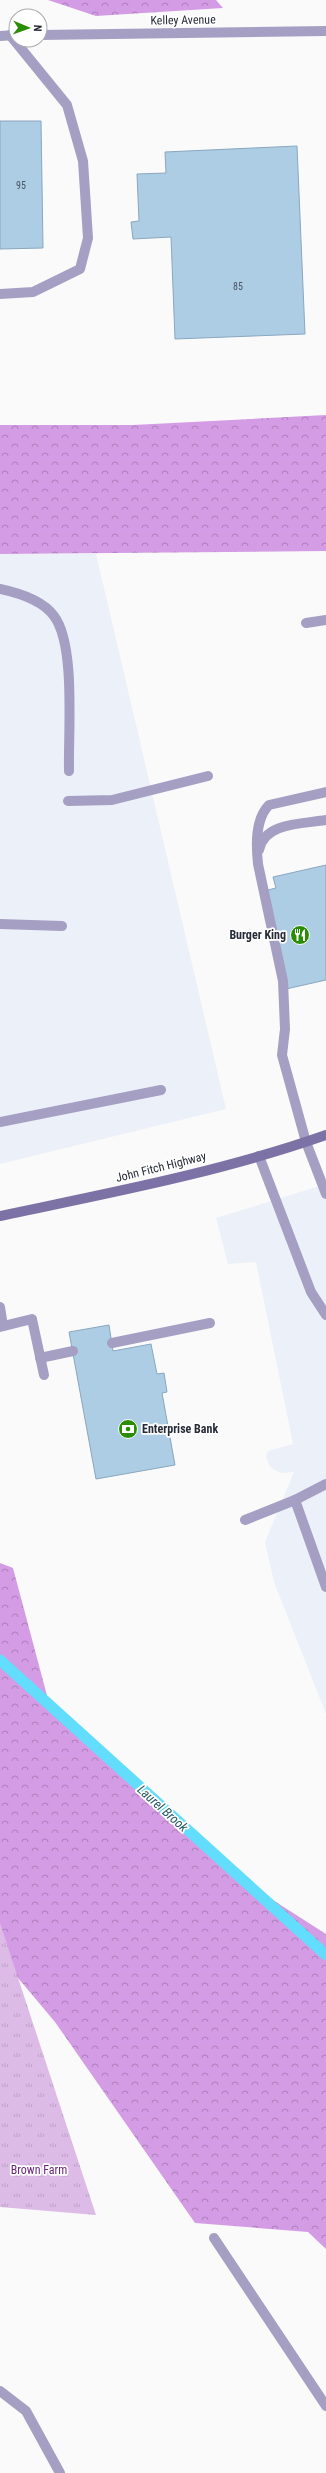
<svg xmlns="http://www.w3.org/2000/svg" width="326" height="2473" font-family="'Roboto Condensed',sans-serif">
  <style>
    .built { fill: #ecf0f8 }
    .forest { fill: url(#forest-crowns) }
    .park { fill: url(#park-tufts) }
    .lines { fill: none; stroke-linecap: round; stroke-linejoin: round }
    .stream { stroke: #62ddfb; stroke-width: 11 }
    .building { fill: #adcde5; stroke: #89a7bf }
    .service { stroke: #a59fc3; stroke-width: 10 }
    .minor { stroke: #a59fc3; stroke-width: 10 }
    .secondary { stroke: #7d72a6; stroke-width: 10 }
    .labels { text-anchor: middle; stroke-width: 3.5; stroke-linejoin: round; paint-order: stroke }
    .number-label { font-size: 10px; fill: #485463 }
    .street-label { font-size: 12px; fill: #262b38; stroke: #fff }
    .poi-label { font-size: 12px; font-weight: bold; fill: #262b38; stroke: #fff; text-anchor: end }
    .park-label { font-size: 12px; fill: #68267a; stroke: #fff }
    .water-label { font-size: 13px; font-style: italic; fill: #235763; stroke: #fff }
  </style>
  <defs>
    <pattern id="forest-crowns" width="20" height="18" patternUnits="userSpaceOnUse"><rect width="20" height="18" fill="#d49ce4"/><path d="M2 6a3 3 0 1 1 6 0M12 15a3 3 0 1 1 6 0" fill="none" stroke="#ac7fba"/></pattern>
    <pattern id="park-tufts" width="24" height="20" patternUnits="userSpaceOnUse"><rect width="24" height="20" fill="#ddbbe7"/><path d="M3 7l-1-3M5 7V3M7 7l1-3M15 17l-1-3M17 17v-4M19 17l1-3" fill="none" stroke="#bea1c7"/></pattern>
  </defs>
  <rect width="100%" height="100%" fill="#fafafa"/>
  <g class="built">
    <path d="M0 554H96L226 1109 0 1164Z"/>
    <path d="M326 1184V1714L274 1582 265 1542 294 1472 281 1473 275 1470 270 1467 266 1457 268 1451 293 1444 256 1262 228 1264 216 1218Z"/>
  </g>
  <g class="forest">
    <path d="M48 0H216L223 8 96 16Z"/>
    <path d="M326 415V551L0 554V425H133Z"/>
    <path d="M0 1563 13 1568 49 1703 243 1881 326 1934V2249L308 2232 195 2223 55 2022 18 1978 0 1970Z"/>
  </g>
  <path class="park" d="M0 1923 96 2215 0 2207Z"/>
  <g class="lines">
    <path class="stream" d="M0 1660 326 1955"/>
  </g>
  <g class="building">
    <path d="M0 121H41L43 248 0 249Z"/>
    <path d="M297 146 305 334 175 339 171 237 133 239 131 222 139 221 137 174 166 173 165 152Z"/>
    <path d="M326 865V980L286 989 264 891 276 888 273 877Z"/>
    <path d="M109 1325 113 1351 151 1344 157 1374 164 1373 167 1392 162 1393 175 1465 96 1479 69 1332Z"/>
  </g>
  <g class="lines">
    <g class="service">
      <path d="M0 294 33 292 80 269 88 238 83 161 67 105 10 35"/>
      <path d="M0 589C19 593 42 600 54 616 76 645 68 734 69 771"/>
      <path d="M306 623 326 620"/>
      <path d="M326 792 269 805C255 819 256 845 258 864L283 981 285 1029 282 1055 306 1142 326 1194"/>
      <path d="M68 801 112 800 208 776"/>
      <path d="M259 850C264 822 303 824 326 820"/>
      <path d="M0 924 62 926"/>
      <path d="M0 1122 161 1090"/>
      <path d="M259 1156 311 1292 326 1315"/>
      <path d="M0 1307 3 1326"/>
      <path d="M0 1327 32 1319 44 1375"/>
      <path d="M112 1343 210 1323"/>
      <path d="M40 1358 73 1351"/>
      <path d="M295 1500 326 1587"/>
      <path d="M245 1520 295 1500 326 1484"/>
      <path d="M214 2238 326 2406"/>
      <path d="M0 2391 26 2411 60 2473"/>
    </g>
    <g class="minor">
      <path d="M40 35 326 31"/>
      <path d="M0 36 16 35"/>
    </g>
    <path class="secondary" d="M0 1216C109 1193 221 1172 326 1135"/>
  </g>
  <defs>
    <g id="restaurant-disc" transform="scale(1)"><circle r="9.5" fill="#298d06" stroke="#fff"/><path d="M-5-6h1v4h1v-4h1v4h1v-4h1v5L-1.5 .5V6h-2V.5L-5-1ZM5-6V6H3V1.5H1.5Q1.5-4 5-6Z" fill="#fff"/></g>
    <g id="bank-disc" transform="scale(1)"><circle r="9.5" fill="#298d06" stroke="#fff"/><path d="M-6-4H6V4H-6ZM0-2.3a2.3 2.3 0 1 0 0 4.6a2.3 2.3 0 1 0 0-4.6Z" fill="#fff"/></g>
  </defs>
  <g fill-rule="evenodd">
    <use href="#restaurant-disc" x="300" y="935"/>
    <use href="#bank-disc" x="128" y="1429"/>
  </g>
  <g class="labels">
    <g class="number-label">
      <text x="21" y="189">95</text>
      <text x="238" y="290">85</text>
    </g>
    <g class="street-label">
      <text transform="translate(183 20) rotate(-1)" y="4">Kelley Avenue</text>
      <text transform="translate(161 1167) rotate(-14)" y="4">John Fitch Highway</text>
    </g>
    <g class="poi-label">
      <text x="286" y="939">Burger King</text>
      <text x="142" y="1433" text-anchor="start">Enterprise Bank</text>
    </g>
    <g class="park-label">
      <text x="39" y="2174">Brown Farm</text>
    </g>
    <g class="water-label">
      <text transform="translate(163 1808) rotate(42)" y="5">Laurel Brook</text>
    </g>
  </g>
  <g transform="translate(28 28) rotate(92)"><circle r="19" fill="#ffffff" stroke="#a8aaaf"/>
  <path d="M0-3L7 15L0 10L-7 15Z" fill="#298d06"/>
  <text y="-6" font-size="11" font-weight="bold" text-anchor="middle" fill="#262b38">N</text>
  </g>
</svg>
